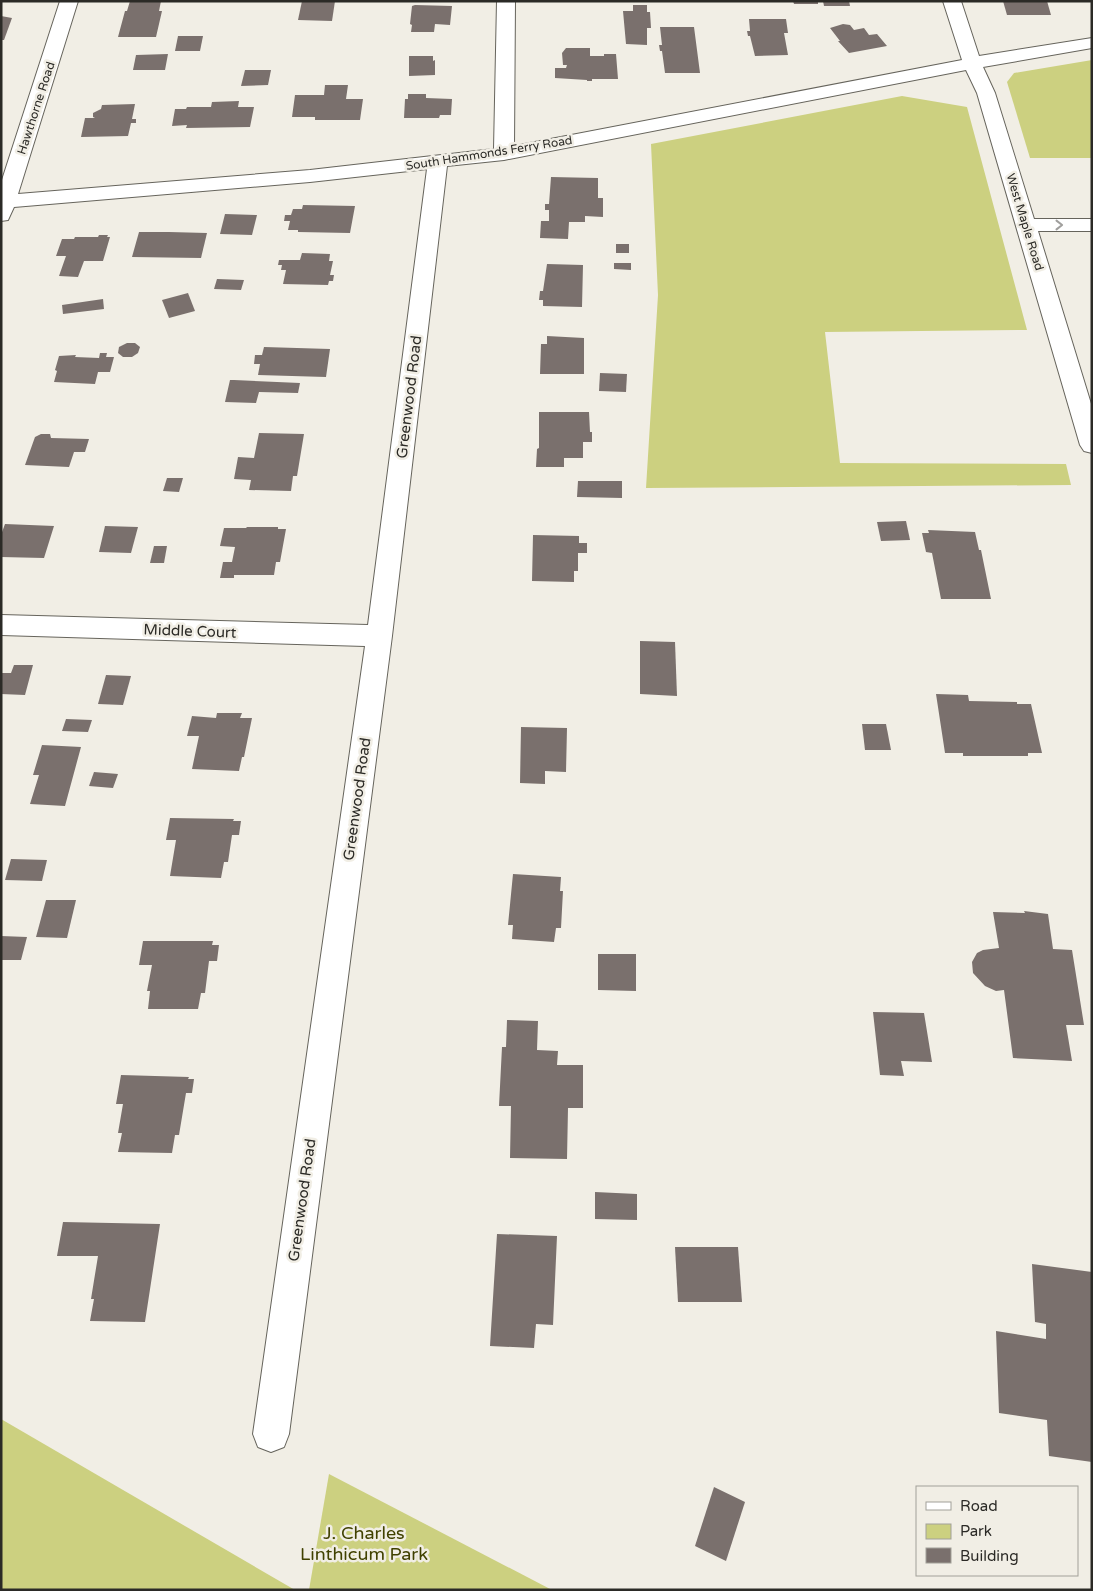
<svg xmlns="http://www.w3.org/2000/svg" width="1093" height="1591" font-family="'Varela Round',sans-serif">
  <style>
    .green { fill: #ccd080 }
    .building { fill: #7a706d }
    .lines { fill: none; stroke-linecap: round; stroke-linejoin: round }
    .minor-casing { stroke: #66645c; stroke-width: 2 }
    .minor { fill: #fff; fill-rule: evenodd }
    .oneway { stroke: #a09f9d }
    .labels { text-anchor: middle; stroke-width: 5; stroke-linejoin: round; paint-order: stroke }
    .far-street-label { font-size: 12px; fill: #2b2a26; stroke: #f1eee5 }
    .street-label { font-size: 15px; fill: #2b2a26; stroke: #f1eee5 }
    .near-park-label { font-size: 18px; fill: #404100; stroke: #f1eee5 }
  </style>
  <rect width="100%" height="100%" fill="#f1eee5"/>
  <g class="green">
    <path d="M1092 60V158H1030L1007 82 1014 73Z"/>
    <path d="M902 96 967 107 1027 330 825 332 840 463 1066 464 1071 485 646 488 658 295 651 144Z"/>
    <path d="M1 1419 295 1590H1Z"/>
    <path d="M329 1474 552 1590H309Z"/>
  </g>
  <g class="building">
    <path d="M130 1H161L159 11H162L156 37H118L125 11H127Z"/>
    <path d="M302 1H335L332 21 298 20Z"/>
    <path d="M793 1H818V4H794Z"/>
    <path d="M823 1H849L850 6H824Z"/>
    <path d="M1003 1H1047L1051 15H1007Z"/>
    <path d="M415 5 452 6 450 25 435 24 434 32H411L412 25 410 24 412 6Z"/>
    <path d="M633 5H647V12H650L651 28H647V45L626 44 623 11H633Z"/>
    <path d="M1 16 12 18 4 40H1Z"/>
    <path d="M749 19H786L788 33H784L788 55 755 56 750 36H748L747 31H750Z"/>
    <path d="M843 24 850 25 854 30 864 28 869 35 877 34 887 46 849 53 838 41H840L830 28Z"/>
    <path d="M660 27H694L700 73H665L662 51H660L659 45H662Z"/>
    <path d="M178 36H203L200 51H175Z"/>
    <path d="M566 48H590V56H604V54H616L618 79H592V81H587V80L555 78V68H566L567 65H563L562 53Z"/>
    <path d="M168 54 165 70H133L136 55Z"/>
    <path d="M409 56H433V61L435 60V75L409 76Z"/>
    <path d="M245 70H271L268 85 241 86Z"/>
    <path d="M325 85H348L346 99H363L360 120H315V117H292L295 95H324Z"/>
    <path d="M408 94H426V98L452 99 451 115H440L439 118H404L405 99H408Z"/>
    <path d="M239 101 238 107H254L250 127 186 128 187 125 172 126 175 109H186L187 107H211L212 102Z"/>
    <path d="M135 104 132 119H136V123H131L128 136 81 137 85 118H95L93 117V113L101 109 102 105Z"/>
    <path d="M551 177 598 178V198H603V217L585 216V222H569L568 239 540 238 541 221H549V210H545V204H549Z"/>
    <path d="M303 205 355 206 350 233 298 232V230H288L290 221H284L285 215H291L293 209H302Z"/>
    <path d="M225 214 257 215 252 235 220 234Z"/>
    <path d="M139 232H169L207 233 201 258 132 257Z"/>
    <path d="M99 235H108L107 237H110L103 261H84L78 277 59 276 66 256H56L62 239H74L75 237H98Z"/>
    <rect x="616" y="244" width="13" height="9"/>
    <path d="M302 253 330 254 329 261H333L330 275H334L333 281H329L328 285 283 284 286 270H281L282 265H278L279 260H300Z"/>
    <path d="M614 263H631V270L614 269Z"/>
    <path d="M547 264 583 265 582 307 543 306V300H539L540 291H543Z"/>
    <path d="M217 279 244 280 241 290 214 289Z"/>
    <path d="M188 293 195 311 169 318 162 300Z"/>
    <path d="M103 299 104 309 63 314 62 305Z"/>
    <path d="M547 336 584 338V374H540L541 344H547Z"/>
    <path d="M127 343H135L140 347 138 353 132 357H123L118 353 119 347Z"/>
    <path d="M264 347 330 349 326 377 258 375 260 364H254L255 355H262Z"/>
    <path d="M100 353H107L106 357H114L110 372H98L95 384 54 382 57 371 55 370 59 356 76 355 75 357 99 358Z"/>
    <path d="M600 373 627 374 626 392 599 391Z"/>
    <path d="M230 380H234L300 383 298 393 259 392 256 403 225 402Z"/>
    <path d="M539 412H589L590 432H592V442H583V458H564V467H536L537 449 539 448Z"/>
    <path d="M259 433 304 434 297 476H293L291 491 249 490 251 480 234 479 238 457 254 458Z"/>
    <path d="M41 434H50L51 438 89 439 85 452H74L69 467 25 465 35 437Z"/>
    <path d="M167 478H183L179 492 163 491Z"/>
    <path d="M578 481H622V498L577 497Z"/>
    <path d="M906 521 910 540 881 541 877 522Z"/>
    <path d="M5 524 54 526 44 558 1 557V535Z"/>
    <path d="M105 526 138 527 131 553 99 552Z"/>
    <path d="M247 527H278V529H286L280 562H276L274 575H234V578H220L223 562H232L235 547 220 546 224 528H246Z"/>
    <path d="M928 530 975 532 979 550H981L991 599H941L932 553 926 552 922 533H929Z"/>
    <path d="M533 535 579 536V543H587V553H578V571H574V582L532 581Z"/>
    <path d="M154 546H167L164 563H150Z"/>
    <path d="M640 641 675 642 677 696 640 694Z"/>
    <path d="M14 665H33L25 695 1 694V673H11Z"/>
    <path d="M106 675 131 676 123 705 98 704Z"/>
    <path d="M936 694 968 695 969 701 1017 702V704H1031L1042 753H1028V756H963V753H945Z"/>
    <path d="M217 713H242L240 718H252L244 757H242L239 771 192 769 199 736H187L192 716 216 718Z"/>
    <path d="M66 719 92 720 88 732 62 731Z"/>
    <path d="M862 724H886L891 750H865Z"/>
    <path d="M521 727 567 728 566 772 545 771V784L520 783Z"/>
    <path d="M42 745 81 747 65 806 30 804 39 775H33Z"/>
    <path d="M94 772 118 774 113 788 89 786Z"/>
    <path d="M170 818 234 819 233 821H241L239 835H232L228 862H224L221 878 170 876 176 840H166Z"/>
    <path d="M11 859 47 860 42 881 5 880Z"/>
    <path d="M513 874 561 877 560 891H563L561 928H556L554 942 512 939 513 925H508Z"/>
    <path d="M46 900H76L67 938 36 937Z"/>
    <path d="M1024 911 1048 914 1053 949 1072 950 1084 1025H1066L1072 1061 1013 1058 1004 990 996 991 985 986 973 973 972 962 977 953 983 950 999 948 993 912 1025 913Z"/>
    <path d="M1 936 27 937 21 960H1Z"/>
    <path d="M143 941H213L212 945H219L217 961H209L205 993H201L198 1009H148L150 991H147L152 965H139Z"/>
    <path d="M598 954H636V991L598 990Z"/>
    <path d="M873 1012 924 1013 932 1062 901 1061 904 1076 880 1075Z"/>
    <path d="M507 1020 538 1021 537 1050 558 1051 557 1065H583V1108H568L567 1159 510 1158 511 1106H499L502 1047H506Z"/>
    <path d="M121 1075 189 1077 188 1079H194L192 1093H186L179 1135H175L172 1153 118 1152 122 1133H118L123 1104H116Z"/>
    <path d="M595 1192 637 1194V1220L595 1219Z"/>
    <path d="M63 1222 160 1224 145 1322 90 1321 94 1299H91L98 1256H57Z"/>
    <path d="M497 1234 557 1236 553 1325 536 1324 534 1348 490 1346Z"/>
    <path d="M675 1247H738L742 1302H678Z"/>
    <path d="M1032 1264 1092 1272V1462L1049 1456 1047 1420 999 1413 996 1331 1046 1339V1324L1035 1322Z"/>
    <path d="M714 1487 745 1502 726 1561 695 1546Z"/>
  </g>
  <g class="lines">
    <g class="minor-casing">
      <path id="minor" d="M60 1H78L18 194 310 170 494 149 497 1H515L514 146 962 60 943 1H961L979 56 1092 38V48L983 67 995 93 1034 219H1092V231H1038L1092 407V453L1084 451 1080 445 977 93 966 70 504 160 447 166 392 636 289 1434 284 1447 271 1452 258 1447 253 1434 365 646 1 635V615L368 625 427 169 310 182 14 207 8 220 1 221V183Z"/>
    </g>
    <use href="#minor" class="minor"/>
  </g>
  <defs><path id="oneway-chevron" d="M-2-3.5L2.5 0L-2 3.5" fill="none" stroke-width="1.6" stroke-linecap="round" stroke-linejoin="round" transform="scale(1.25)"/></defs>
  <use class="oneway" href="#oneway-chevron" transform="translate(1059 225)"/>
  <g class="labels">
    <g class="far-street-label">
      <text transform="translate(36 108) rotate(-72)" y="4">Hawthorne Road</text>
      <text transform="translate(489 153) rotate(-9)" y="4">South Hammonds Ferry Road</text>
      <text transform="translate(1025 222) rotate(73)" y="4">West Maple Road</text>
    </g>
    <g class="street-label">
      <text transform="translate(409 397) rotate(-83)" y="5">Greenwood Road</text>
      <text transform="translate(190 631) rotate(2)" y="5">Middle Court</text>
      <text transform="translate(357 799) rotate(-82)" y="5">Greenwood Road</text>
      <text transform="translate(302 1200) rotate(-82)" y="5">Greenwood Road</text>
    </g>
    <g class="near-park-label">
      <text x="364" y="1539">J. Charles<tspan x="364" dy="21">Linthicum Park</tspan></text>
    </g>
  </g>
  <rect width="1093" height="1591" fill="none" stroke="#2b2a26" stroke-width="5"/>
  <rect x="916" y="1486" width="162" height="90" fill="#f1eee5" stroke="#a2a099"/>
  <rect x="926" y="1502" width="25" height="8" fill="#ffffff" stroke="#a2a099"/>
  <text x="960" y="1511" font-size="15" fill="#2b2a26">Road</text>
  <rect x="926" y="1524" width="25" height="15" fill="#ccd080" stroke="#a2a099"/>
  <text x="960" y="1536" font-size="15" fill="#2b2a26">Park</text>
  <rect x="926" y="1548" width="25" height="15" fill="#7a706d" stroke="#a2a099"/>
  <text x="960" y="1561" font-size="15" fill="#2b2a26">Building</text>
</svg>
